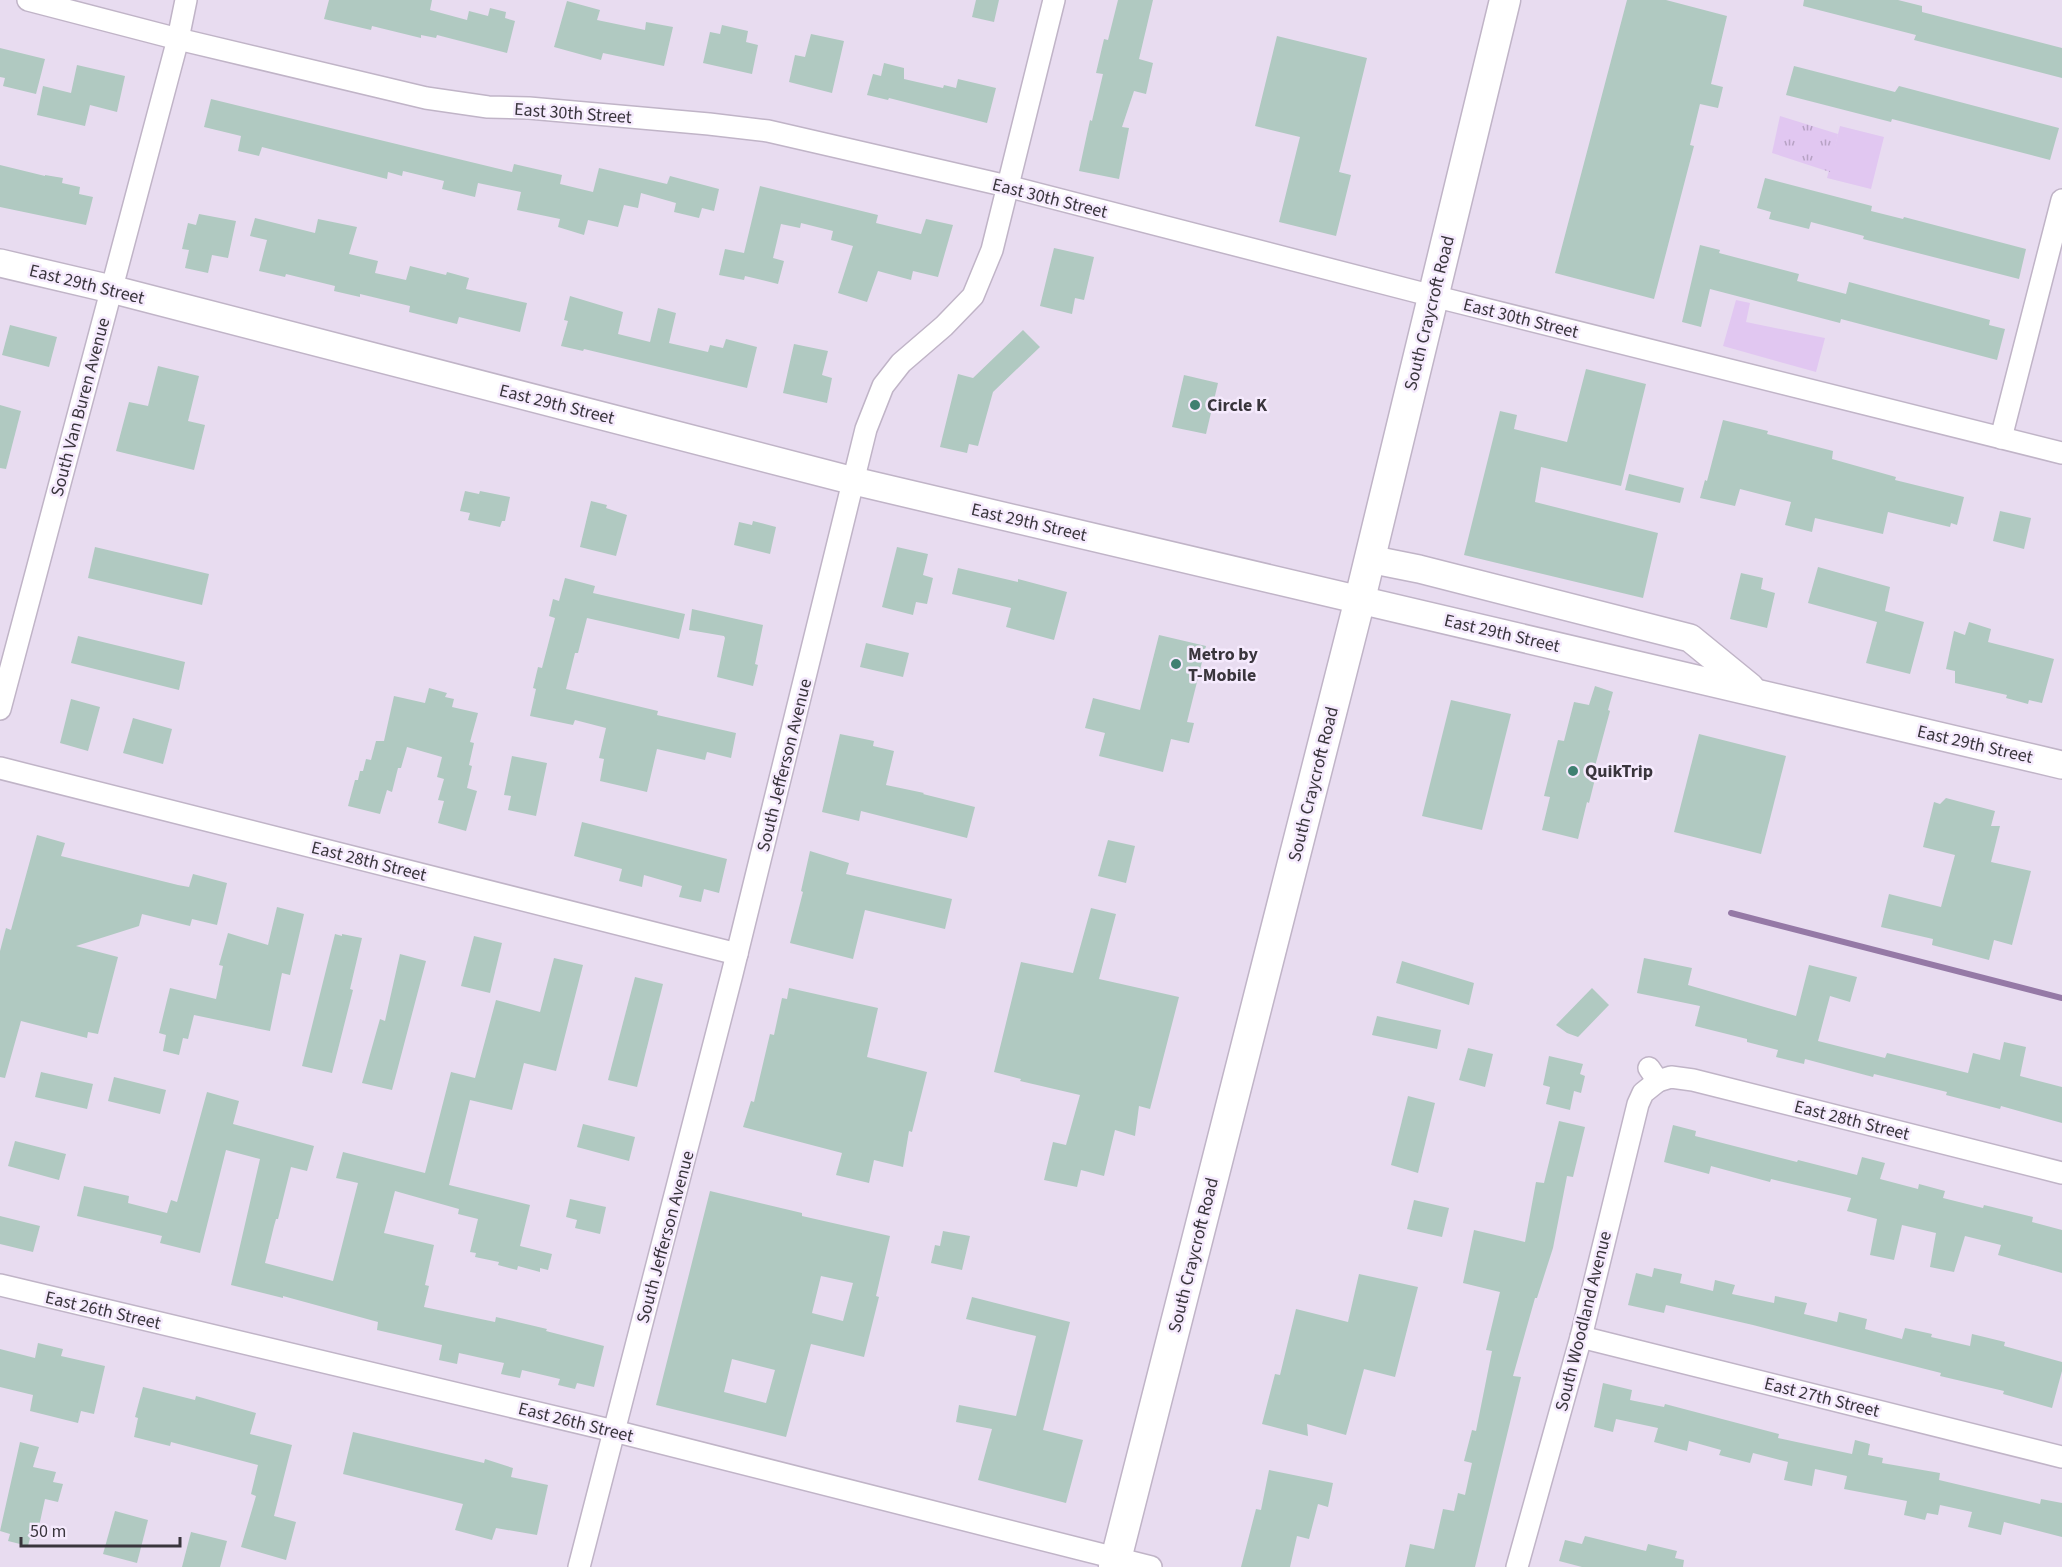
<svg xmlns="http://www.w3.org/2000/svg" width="2062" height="1567" font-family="'Source Sans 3',sans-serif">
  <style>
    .grass { fill: #e1c7f1 }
    .park { fill: url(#park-tufts) }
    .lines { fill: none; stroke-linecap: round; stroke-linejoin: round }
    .stream { stroke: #9579a6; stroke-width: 6 }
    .building { fill: #b0c9c1; fill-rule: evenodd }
    .minor-casing { stroke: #c0b4c7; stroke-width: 24 }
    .tertiary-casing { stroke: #c0b4c7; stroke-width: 30 }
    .secondary-casing { stroke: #c0b4c7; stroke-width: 33 }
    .minor { stroke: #fff; stroke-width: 21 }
    .tertiary { stroke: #fff; stroke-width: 27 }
    .secondary { stroke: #fff; stroke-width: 30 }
    .poi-dot { fill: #3f8071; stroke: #f5eafd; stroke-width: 2 }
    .labels { text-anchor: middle; stroke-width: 5; stroke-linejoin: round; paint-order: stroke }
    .street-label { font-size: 18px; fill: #39353c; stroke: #f5eafd }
    .poi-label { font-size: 18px; font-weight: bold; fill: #39353c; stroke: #f5eafd; text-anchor: start }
  </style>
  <defs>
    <pattern id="park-tufts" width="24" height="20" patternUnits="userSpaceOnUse" patternTransform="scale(1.5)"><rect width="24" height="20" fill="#e1c7f1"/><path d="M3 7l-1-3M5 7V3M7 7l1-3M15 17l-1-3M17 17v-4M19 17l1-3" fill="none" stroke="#b7a2c4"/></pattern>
  </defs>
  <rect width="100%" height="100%" fill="#e8dcf0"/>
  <g class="grass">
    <path d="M1840 126 1884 137 1871 189 1827 178Z"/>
    <path d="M1736 300 1750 303 1746 322 1825 338 1816 372 1723 346Z"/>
  </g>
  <path class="park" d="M1780 116 1838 134 1830 172 1772 153Z"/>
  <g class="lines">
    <path class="stream" d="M1731 913 2062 998"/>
  </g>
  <g class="building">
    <path d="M329 0H432L430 10 467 20 469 11 488 16 490 8 506 12 505 18 515 21 507 53 437 35 436 38 421 35V38L372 26 371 30 324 19Z"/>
    <path d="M976 0H999L994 22 972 17Z"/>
    <path d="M1118 0H1153L1139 59 1153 63 1146 94 1134 91 1122 127 1129 128 1119 179 1079 171 1090 120 1092 121 1103 74 1096 73 1104 39 1108 40Z"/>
    <path d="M1627 0H1666L1727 16 1711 84 1723 87 1718 108 1700 104 1690 145 1694 146 1654 299 1555 273Z"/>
    <path d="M1804 0H1898L1922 6V12L2062 48V78L1914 40 1916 35 1803 6Z"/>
    <path d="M567 1 600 10 597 20 645 30 646 22 673 27 664 66 603 53 601 60 554 47Z"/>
    <path d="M722 25 748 31 746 42 758 45 752 74 703 63 710 32 720 34Z"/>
    <path d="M811 34 844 41 832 93 789 82 795 55 805 57Z"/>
    <path d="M1277 36 1367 58 1339 172 1351 175 1336 236 1279 222 1300 137 1255 126Z"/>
    <path d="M0 48 45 59 36 94 3 86 5 78 0 77Z"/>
    <path d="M884 63 904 68V79L943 88 944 85 956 88 958 79 996 88 987 123 889 98 888 100 867 95 873 74 881 76Z"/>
    <path d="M77 65 125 76 117 112 90 105 85 126 37 115 43 86 71 93Z"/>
    <path d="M1794 66 1895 92 1899 86 2059 128 2050 160 1892 119 1891 122 1786 95Z"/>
    <path d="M211 99 512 172 514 164 562 175 560 184 593 192 599 168 667 184 670 176 719 189 714 211 702 208 699 218 674 212 676 203 641 193 638 208 624 205 618 227 588 220 584 235 558 227 560 219 517 210 521 192 478 183 475 197 442 189 444 181 403 171 402 176 388 172 387 179 262 147 259 156 238 151 241 136 204 127Z"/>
    <path d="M0 165 45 176V175L63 178 62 183 80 187 79 194 93 197 86 225 0 207Z"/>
    <path d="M1765 178 1872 206 1871 211 1903 219 1904 217 2026 249 2019 279 1863 239 1864 236 1811 222 1809 229 1769 219 1771 212 1757 208Z"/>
    <path d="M760 186 878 215 876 223 921 234 926 219 953 225 938 277 913 271 911 280 878 271 867 302 838 293 853 246 831 240 833 231 801 223 800 228 781 224 773 258 784 261 778 284 745 276 744 280 719 275 725 249 744 253Z"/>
    <path d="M199 214 236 221 228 258 212 255 208 273 185 268 189 250 182 249 188 223 196 225Z"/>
    <path d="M255 218 315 233 318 219 357 227 349 254 378 261 375 273 406 280 410 266 446 275 447 272 469 278 466 289 527 303 520 332 459 317 457 324 409 312 410 306 360 294V297L334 291 335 286 286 274 285 277 259 271 267 240 250 236Z"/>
    <path d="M1700 245 1720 250 1719 253 1799 274 1797 281 1846 294 1849 282 1990 320 1989 325 2005 329 1997 360 1841 319 1840 323 1710 289 1701 327 1682 322Z"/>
    <path d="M1054 248 1094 257 1084 300 1075 298 1072 314 1040 306Z"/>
    <path d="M570 296 623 312 618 334 650 342 658 308 676 313 669 343 708 352 710 345 723 348 726 339 757 347 747 388 584 349 583 351 561 346 568 321 564 320Z"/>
    <path d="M10 325 57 337 49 367 2 355Z"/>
    <path d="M1023 330 1040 347 993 392 978 446 969 444 967 453 940 447 958 374 973 378Z"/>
    <path d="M794 344 828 351 822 375 832 378 827 403 783 393Z"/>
    <path d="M158 366 199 376 188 421 205 425 194 470 116 451 129 402 148 406Z"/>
    <path d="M1586 369 1646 384 1621 486 1541 467 1535 502 1658 533 1643 598 1464 555 1500 411 1517 415 1514 429 1567 442Z"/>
    <path d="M1184 375 1218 383 1206 434 1172 427Z"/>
    <path d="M0 405 21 411 6 469 0 468Z"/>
    <path d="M1723 420 1768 431 1767 434 1833 451 1832 459 1896 477 1895 480 1964 497 1957 525 1951 523 1950 527 1888 512 1883 534 1815 518 1812 532 1785 525 1791 502 1740 489 1735 506 1700 498 1705 480 1707 481Z"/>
    <path d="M1629 474 1684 488 1680 503 1625 490Z"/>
    <path d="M465 491 479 494 480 491 510 497 505 521H502L500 527 468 520 470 513 460 511Z"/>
    <path d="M591 501 607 505 606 508 627 515 616 556 580 547Z"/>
    <path d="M2000 511 2031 518 2024 549 1993 541Z"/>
    <path d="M753 521 776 527 770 554 734 545 739 522 752 525Z"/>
    <path d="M95 547 209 574 202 605 88 578Z"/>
    <path d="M897 547 928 554 923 575 933 578 927 604 916 602 913 615 882 607Z"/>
    <path d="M1818 567 1890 587 1885 611 1924 622 1910 674 1866 663 1877 622 1808 603Z"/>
    <path d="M958 568 1018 582V579L1067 592 1054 640 1006 627 1011 608 952 594Z"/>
    <path d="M1741 573 1763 578 1761 589 1775 593 1767 628 1730 619Z"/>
    <path d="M565 578 595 586 593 593 685 614 679 639 587 618 578 653H575L566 689 658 711 657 715 736 733 731 758 707 752 705 760 657 749 647 792 600 781 604 759 599 758 606 728 575 720 573 725 530 716 536 689 533 688 538 667 542 668 555 618 549 616 553 599 559 601Z"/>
    <path d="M692 609 763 625 755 664 758 665 753 686 717 677 725 638 724 636 689 630Z"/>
    <path d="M1969 622 1991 629 1988 642 2054 659 2042 703 2029 700 2028 704 2006 698 2007 695 1955 683V671L1946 669 1954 631 1965 635Z"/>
    <path d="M1159 635 1206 646 1187 722 1194 723 1189 743 1171 739 1163 772 1099 756 1105 733 1085 728 1093 698 1140 710Z"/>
    <path d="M78 636 185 662 179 690 71 663Z"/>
    <path d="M866 643 909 653 903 677 860 667Z"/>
    <path d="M1595 686 1613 692 1608 710 1610 711 1594 770 1597 771 1589 803 1587 802 1578 839 1542 830 1550 797 1544 796 1558 740 1564 741 1574 702 1589 705Z"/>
    <path d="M429 688 447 693 445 697 454 699 452 707 478 713 470 742 474 743 469 765 472 766 467 788 477 791 466 831 438 823 444 801 438 800 444 779 437 777 442 757 407 747 401 768H398L392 792 387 790 380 814 348 806 355 780H358L360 771H363L366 759 371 760 376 741H384L394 696 425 703Z"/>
    <path d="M71 699 100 707 88 751 60 743Z"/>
    <path d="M1451 700 1511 714 1482 830 1422 816Z"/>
    <path d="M133 718 172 729 163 764 123 753Z"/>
    <path d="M840 734 874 741 873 746 894 751 886 785 924 793 923 794 975 807 967 838 861 811 859 821 822 812Z"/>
    <path d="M1699 734 1786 756 1761 854 1674 832Z"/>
    <path d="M512 756 547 763 536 816 508 810 511 796 504 795Z"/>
    <path d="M1946 798 1995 811 1991 826H2000L1991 862 2031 871 2012 945 1994 940 1989 960 1932 945 1933 939 1881 927 1889 894 1941 907 1955 855 1923 847 1934 802 1940 804Z"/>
    <path d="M582 822 727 859 719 893 704 889 701 902 679 897 682 886 644 875 642 887 619 881 622 869 574 856Z"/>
    <path d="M37 835 65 843 61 856 178 885 189 887 193 874 227 883 217 925 192 919 190 926 142 914 139 926 76 946 118 957 98 1034 88 1032 87 1038 21 1021 5 1078 0 1077V951L6 928 11 930Z"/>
    <path d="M1108 840 1135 846 1126 883 1098 876Z"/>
    <path d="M810 851 849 863 846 874 952 899 945 929 865 910 853 959 790 943 803 892 801 891Z"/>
    <path d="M277 907 304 914 290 975 282 973 270 1031 194 1015 188 1039 183 1038 179 1055 163 1051 166 1035 159 1033 170 988 216 999 223 966 219 965 228 933 268 945Z"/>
    <path d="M1091 908 1116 914 1099 979 1179 997 1150 1109 1139 1106 1135 1136 1115 1130 1104 1176 1081 1170 1077 1187 1044 1180 1053 1142 1066 1145 1080 1095 1020 1081 1021 1079 994 1072 1021 962 1073 973Z"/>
    <path d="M335 934 342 936V934L362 938 350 989 353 990 332 1073 302 1066Z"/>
    <path d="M474 936 502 943 490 993 461 986Z"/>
    <path d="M400 954 426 961 392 1090 362 1083 380 1019 385 1021Z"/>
    <path d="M554 958 583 965 556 1071 524 1063 512 1110 470 1100 449 1185 530 1205 520 1246 552 1254 548 1270 540 1268V1272L518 1266 517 1270 498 1265 499 1262 475 1257 476 1253 470 1252 478 1219 458 1214 459 1209 395 1191 384 1233 434 1245 425 1285 429 1286 424 1307 495 1322 496 1317 547 1329 546 1331 604 1346 594 1387 577 1383 575 1389 558 1385 560 1379 522 1370 520 1378 501 1374 504 1363 459 1353 457 1364 439 1360 442 1345 377 1330 378 1322 283 1296V1298L231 1285 260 1159 226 1150 200 1253 160 1243 162 1236 77 1216 84 1186 129 1196 128 1203 167 1213 171 1200 177 1202 207 1092 239 1101 233 1124 314 1146 307 1171 291 1167 278 1219H276L274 1226 265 1263 333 1281 358 1183 336 1178 343 1152 425 1173 451 1072 475 1078 496 1000 540 1012Z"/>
    <path d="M1644 958 1692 968 1688 985 1796 1016 1809 965 1857 977 1850 1002 1830 996 1818 1041 1885 1058 1887 1053 1968 1073 1973 1053 2000 1060 2004 1042 2026 1047 2020 1076 2062 1087V1123L2001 1106 2000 1109 1946 1095 1947 1092 1874 1074 1873 1077 1805 1059 1804 1064 1776 1057 1778 1050 1747 1042V1039L1695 1026 1700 1006 1637 993Z"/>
    <path d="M1402 961 1474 983 1469 1005 1396 983Z"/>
    <path d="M635 977 663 984 637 1087 608 1080Z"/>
    <path d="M789 988 878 1008 867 1057 927 1072 912 1132 909 1131 903 1167 874 1160 869 1183 836 1175 842 1153 743 1127 751 1101 754 1102 770 1034 774 1035 782 998 787 999Z"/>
    <path d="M1592 988 1609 1005 1578 1037 1567 1033 1556 1025Z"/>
    <path d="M1377 1016 1441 1030 1437 1049 1372 1035Z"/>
    <path d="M1468 1048 1493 1054 1485 1087 1459 1080Z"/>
    <path d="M1549 1056 1583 1064 1580 1074 1585 1076 1581 1093 1574 1091 1570 1110 1546 1104 1550 1087 1543 1085Z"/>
    <path d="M41 1072 93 1084 87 1109 35 1097Z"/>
    <path d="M114 1077 166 1090 160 1114 108 1101Z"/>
    <path d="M1408 1096 1435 1103 1418 1173 1391 1165Z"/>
    <path d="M1559 1121 1585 1127 1573 1177 1567 1176 1553 1248 1537 1298H1535L1513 1376 1521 1377 1475 1567H1405L1410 1544 1434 1549 1443 1509 1454 1511 1458 1493 1465 1495 1472 1463 1464 1461 1472 1430 1476 1431 1492 1351 1486 1350 1500 1292 1463 1283 1474 1230 1525 1242 1536 1182 1544 1183Z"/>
    <path d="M583 1124 635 1137 629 1161 577 1147Z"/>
    <path d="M1673 1125 1696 1131 1695 1136 1797 1162 1798 1160 1857 1175 1862 1157 1885 1163 1880 1179 1918 1189 1919 1184 1945 1191 1943 1198 1983 1208 1984 1205 2033 1217 2032 1222 2062 1230V1273L1998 1255 2001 1245 1965 1236 1954 1272 1930 1267 1936 1233 1902 1225 1894 1260 1870 1255 1877 1219 1847 1211 1851 1198 1771 1179 1770 1182 1711 1166 1709 1174 1664 1162Z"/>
    <path d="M15 1141 66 1154 59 1180 8 1166Z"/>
    <path d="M710 1191 802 1213V1216L890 1236 876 1296 879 1297 864 1357 811 1344 786 1437 656 1405ZM821 1276 853 1283 843 1321 812 1313ZM732 1359 775 1370 766 1403 724 1392Z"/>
    <path d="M570 1199 606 1207 600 1234 575 1228 577 1220 566 1217Z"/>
    <path d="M1414 1200 1449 1208 1442 1237 1407 1229Z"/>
    <path d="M0 1216 40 1226 33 1252 0 1244Z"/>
    <path d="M943 1231 970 1236 962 1270 931 1263 935 1245 940 1246Z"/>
    <path d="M1654 1268 1682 1274 1680 1283 1713 1291 1715 1280 1735 1285 1732 1294 1774 1303 1775 1296 1807 1303 1804 1314 1837 1322 1839 1312 1867 1319 1865 1329 1902 1339 1905 1328 1932 1334 1931 1337 1970 1346 1972 1334 2005 1342 2004 1346 2062 1362V1371L2052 1408 2003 1394 2004 1391 1940 1376 1941 1373 1753 1325 1666 1305 1664 1313 1628 1305 1636 1273 1652 1277Z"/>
    <path d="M1359 1274 1418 1287 1395 1377 1364 1369 1346 1435 1307 1424 1308 1436 1262 1424 1275 1374 1280 1375 1296 1309 1348 1322Z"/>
    <path d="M972 1297 1070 1322 1043 1430 1083 1440 1066 1503 978 1480 992 1429 956 1422 959 1405 1016 1416 1036 1336 966 1319Z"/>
    <path d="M38 1343 63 1349 61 1356 105 1366 94 1414 81 1411 78 1423 30 1411 33 1395 0 1387V1349L35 1358Z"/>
    <path d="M1603 1383 1632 1390 1630 1400 1664 1407 1665 1404 1779 1434 1778 1438 1852 1454 1855 1440 1870 1444 1868 1455 1883 1458 1882 1463 1940 1473 1939 1480 2040 1504 2041 1499 2062 1503V1537L2004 1522 2001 1535 1968 1527 1972 1512 1940 1505 1938 1515 1927 1513 1925 1520 1904 1515 1907 1501 1844 1489 1847 1476 1815 1469 1812 1486 1784 1480 1788 1462 1753 1453 1750 1463 1719 1455 1721 1450 1689 1441 1687 1451 1654 1442 1658 1428 1616 1419 1613 1432 1594 1427Z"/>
    <path d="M143 1387 195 1400 196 1396 256 1413 250 1434 292 1445 274 1516 296 1522 286 1560 241 1547 256 1496 251 1494 258 1465 171 1442 170 1446 134 1437 138 1418 135 1417Z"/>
    <path d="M353 1432 484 1463 485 1459 513 1468 511 1477 548 1485 537 1535 496 1528 492 1540 455 1530 463 1504 343 1474Z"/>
    <path d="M20 1442 39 1447 33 1467 56 1472 53 1482 63 1484 58 1502 45 1499 36 1540 30 1538 28 1546 8 1541 10 1534 0 1531Z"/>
    <path d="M1269 1470 1333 1483 1328 1507 1318 1504 1309 1539 1297 1536 1290 1567H1241L1256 1509 1261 1510Z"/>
    <path d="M115 1511 148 1520 137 1563 103 1554Z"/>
    <path d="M191 1532 227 1541 220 1567H182Z"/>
    <path d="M1585 1536 1646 1551 1648 1544 1677 1551 1675 1558 1684 1560 1683 1567H1582L1559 1561 1565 1540 1582 1544Z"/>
  </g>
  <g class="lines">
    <g class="minor-casing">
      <g id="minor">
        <path d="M28 0 178 39 426 98 488 107 529 108 709 124 768 131 1007 186 1433 296 2062 453"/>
        <path d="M2001 438 2062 200"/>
        <path d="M0 709 178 39 186 0"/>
        <path d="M0 768 737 954"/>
        <path d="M1649 1068 1658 1081 1671 1077 1693 1080 2062 1173"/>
        <path d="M0 1285 614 1431 1151 1567"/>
        <path d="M1581 1337 2062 1457"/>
        <path d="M579 1567 732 974 866 429 883 386 901 363 944 326 973 296 992 250 1054 0"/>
        <path d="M1517 1567 1581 1337 1638 1104 1643 1093 1658 1081"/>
      </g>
    </g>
    <g class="tertiary-casing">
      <g id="tertiary">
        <path d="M0 263 111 289 854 481 2062 765"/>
        <path d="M1369 559 1419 569 1690 638 1750 687"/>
      </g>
    </g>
    <g class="secondary-casing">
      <path id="secondary" d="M1114 1567 1360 599 1505 0"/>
    </g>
    <use href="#minor" class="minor"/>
    <use href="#tertiary" class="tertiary"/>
    <use href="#secondary" class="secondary"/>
  </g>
  <g class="poi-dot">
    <circle cx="1195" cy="405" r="6"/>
    <circle cx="1176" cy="664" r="6"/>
    <circle cx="1573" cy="771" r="6"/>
  </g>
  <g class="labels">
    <g class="street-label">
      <text transform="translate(573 113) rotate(4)" y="6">East 30th Street</text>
      <text transform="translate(1050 198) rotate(14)" y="6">East 30th Street</text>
      <text transform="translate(87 284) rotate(14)" y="6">East 29th Street</text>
      <text transform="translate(1429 313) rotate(-76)" y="6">South Craycroft Road</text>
      <text transform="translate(1521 318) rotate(14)" y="6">East 30th Street</text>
      <text transform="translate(557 404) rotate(14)" y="6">East 29th Street</text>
      <text transform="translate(80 407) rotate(-75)" y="6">South Van Buren Avenue</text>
      <text transform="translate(1029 522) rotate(13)" y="6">East 29th Street</text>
      <text transform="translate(1502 633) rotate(13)" y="6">East 29th Street</text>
      <text transform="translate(1975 744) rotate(13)" y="6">East 29th Street</text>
      <text transform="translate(784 765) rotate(-76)" y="6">South Jefferson Avenue</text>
      <text transform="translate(1313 784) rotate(-76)" y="6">South Craycroft Road</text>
      <text transform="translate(369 861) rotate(14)" y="6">East 28th Street</text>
      <text transform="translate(1852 1120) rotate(14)" y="6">East 28th Street</text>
      <text transform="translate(665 1237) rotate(-75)" y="6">South Jefferson Avenue</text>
      <text transform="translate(1193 1255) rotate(-76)" y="6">South Craycroft Road</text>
      <text transform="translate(103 1310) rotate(13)" y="6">East 26th Street</text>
      <text transform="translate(1583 1321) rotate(-76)" y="6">South Woodland Avenue</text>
      <text transform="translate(1822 1397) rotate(14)" y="6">East 27th Street</text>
      <text transform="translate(576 1422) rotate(14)" y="6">East 26th Street</text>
    </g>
    <g class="poi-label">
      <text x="1207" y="411">Circle K</text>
      <text x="1188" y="660">Metro by<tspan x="1188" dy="21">T-Mobile</tspan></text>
      <text x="1585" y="777">QuikTrip</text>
    </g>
  </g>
  <path d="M21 1537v9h159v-9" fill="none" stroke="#39353c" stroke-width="3"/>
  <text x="30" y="1537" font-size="18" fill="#39353c" stroke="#f5eafd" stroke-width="4.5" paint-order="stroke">50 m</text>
</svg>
